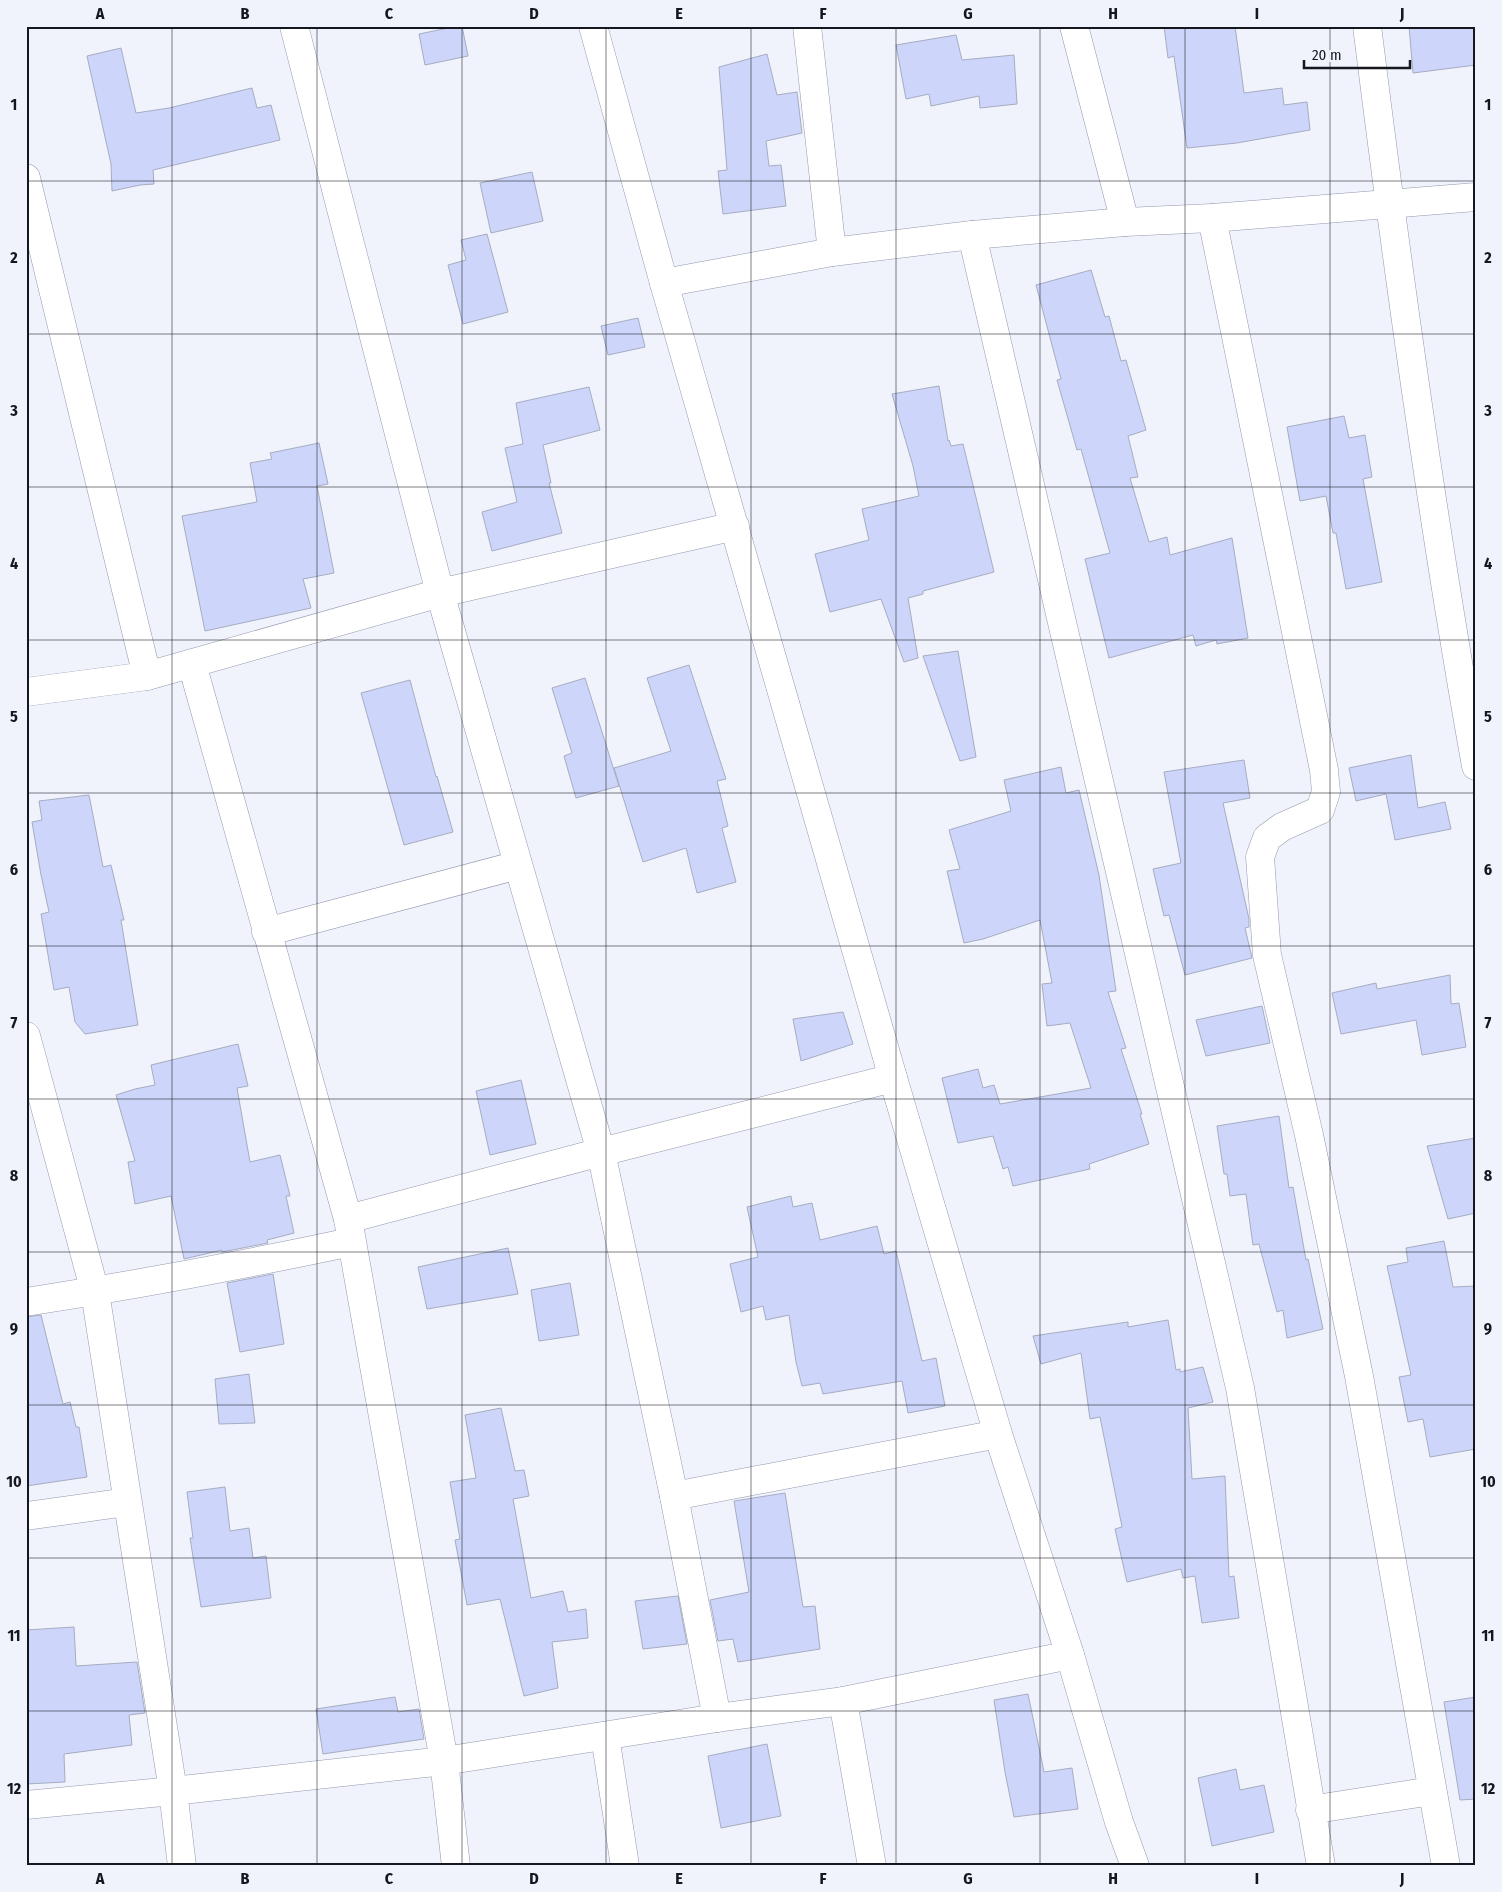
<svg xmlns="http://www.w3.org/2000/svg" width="1502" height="1892" font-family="'Fira Sans Condensed',sans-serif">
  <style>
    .building { fill: #cdd6fa; stroke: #a6acc1 }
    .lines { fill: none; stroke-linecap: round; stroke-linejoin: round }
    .minor-casing { stroke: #9399ae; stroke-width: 29 }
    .minor { stroke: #fff; stroke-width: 28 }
    .grid { fill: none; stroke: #15171e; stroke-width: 1; stroke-opacity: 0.55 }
    .neatline { fill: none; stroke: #15171e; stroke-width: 2 }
    .grid-label { font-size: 16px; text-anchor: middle; font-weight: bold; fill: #15171e }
  </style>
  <rect width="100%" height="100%" fill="#f0f3fc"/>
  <g class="building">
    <path d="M458 26H462L468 56 425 65 419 34Z"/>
    <path d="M1164 26H1235L1244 93 1282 88 1284 105 1307 102 1310 130 1237 143 1187 148 1174 56 1168 58Z"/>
    <path d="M1409 26H1476V65L1413 73Z"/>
    <path d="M956 35 962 60 1014 55 1017 104 980 108 979 96 931 106 929 94 906 99 896 45Z"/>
    <path d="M121 48 136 113 169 108 252 88 257 108 271 105 280 140 153 170 154 184 140 185 112 191 111 164 87 56Z"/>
    <path d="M767 54 777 95 797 92 802 133 766 141 769 166 781 165 786 206 723 214 718 171 727 170 719 67Z"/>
    <path d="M532 172 543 221 491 233 480 183Z"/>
    <path d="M487 234 508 312 463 324 448 265 466 260 461 240Z"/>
    <path d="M1091 270 1105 317 1109 316 1121 361 1126 360 1146 430 1128 436 1138 477 1130 478 1149 542 1167 537 1170 555 1232 538 1248 638 1217 644 1216 640 1196 646 1193 635 1109 658 1085 559 1110 553 1081 449 1077 450 1057 380 1061 379 1036 285Z"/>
    <path d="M638 318 645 347 608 355 601 326Z"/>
    <path d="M939 386 948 441 949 440 951 446 963 444 994 572 923 591V594L908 598 918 658 904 662 881 599 830 612 815 554 869 540 862 509 919 496 913 466 892 394Z"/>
    <path d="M589 387 600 430 543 445 551 483H549L562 533 492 551 482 512 517 502 505 448 523 444 516 403Z"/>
    <path d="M1344 416 1349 438 1365 435 1372 477 1363 479 1382 582 1346 589 1336 533H1333L1326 496 1300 501 1287 427Z"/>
    <path d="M319 443 328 484 317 486 334 573 303 579 311 608 205 631 182 516 257 502 250 463 272 459 270 453Z"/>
    <path d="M958 651 976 757 960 761 923 656Z"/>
    <path d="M689 665 726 779 717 781 728 826 722 828 736 882 697 893 686 848 643 862 614 768 671 751 647 678Z"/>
    <path d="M585 678 619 786 576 798 564 756 572 753 552 688Z"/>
    <path d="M410 680 436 777 437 776 453 832 404 845 361 693Z"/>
    <path d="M1411 755 1418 808 1445 802 1451 829 1395 840 1386 794 1356 801 1349 768Z"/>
    <path d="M1244 760 1250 798 1223 803 1249 919V927L1245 928 1252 958 1185 975 1169 915 1164 916 1153 869 1181 863 1164 772Z"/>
    <path d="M1061 767 1066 793 1079 790 1099 875 1116 991 1108 992 1126 1048 1121 1049 1142 1114H1140L1149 1144 1089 1164 1090 1169 1013 1186 1008 1167 1003 1169 993 1136 958 1143 942 1078 978 1069 983 1088 994 1085 1000 1104 1091 1088 1070 1023 1047 1026 1042 984 1052 983 1040 920 983 939 964 943 947 871 960 869 949 830 1011 811 1004 780Z"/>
    <path d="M89 795 103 867 111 865 124 920H121L138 1025 85 1034 75 1022 69 987 54 990 41 914 49 912 41 875 32 822 42 820 39 801Z"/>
    <path d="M1450 975 1451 1004 1459 1003 1466 1047 1422 1055 1416 1020 1341 1034 1332 993 1376 983 1377 989Z"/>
    <path d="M1262 1006 1270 1043 1206 1056 1196 1020Z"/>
    <path d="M843 1012 853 1044 801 1061 793 1019Z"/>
    <path d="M238 1044 248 1086 237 1088 250 1162 280 1155 290 1196H286L294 1233 267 1240 268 1243 222 1252V1250L184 1259 171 1196 135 1204 128 1162 135 1161 116 1095 135 1089 155 1085 151 1065Z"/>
    <path d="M521 1080 536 1144 490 1155 476 1091Z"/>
    <path d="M1279 1116 1289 1188 1293 1187 1306 1260 1308 1259 1323 1329 1287 1338 1283 1310 1277 1312 1259 1244 1253 1245 1246 1194 1230 1196 1227 1174H1224L1217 1126Z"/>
    <path d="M1476 1138V1213L1448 1219 1427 1146Z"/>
    <path d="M791 1196 793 1207 812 1203 820 1240 877 1226 884 1254 896 1251 922 1361 936 1358 945 1406 908 1413 902 1381 823 1394 820 1383 802 1386 796 1362 789 1315 766 1320 763 1306 741 1312 730 1264 758 1257 747 1207Z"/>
    <path d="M1444 1241 1453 1287 1476 1286V1449L1430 1457 1423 1419 1408 1422 1399 1377 1411 1375 1387 1266 1408 1262 1406 1248Z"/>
    <path d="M508 1248 518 1294 427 1309 418 1267Z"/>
    <path d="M273 1274 284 1344 240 1352 227 1283Z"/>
    <path d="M570 1283 579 1335 539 1341 531 1290Z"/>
    <path d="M41 1315 63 1404 70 1402 76 1427H79L87 1477 26 1486V1317Z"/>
    <path d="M1168 1320 1176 1370 1180 1369V1372L1203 1367 1213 1402 1188 1408 1192 1479 1225 1476 1229 1577 1234 1576 1239 1618 1202 1623 1195 1576 1183 1578 1181 1569 1127 1582 1115 1529 1122 1527 1100 1417 1090 1419 1081 1353 1041 1364 1033 1336 1128 1322V1327Z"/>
    <path d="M249 1374 255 1423 219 1424 215 1379Z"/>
    <path d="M501 1408 515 1471 524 1470 529 1496 513 1499 531 1598 563 1591 568 1612 586 1609 588 1638 552 1642 558 1688 524 1696 500 1599 467 1605 455 1540 460 1539 450 1482 476 1478 465 1415Z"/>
    <path d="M225 1487 230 1531 249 1528 253 1558 266 1556 271 1598 201 1607 190 1538H193L187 1492Z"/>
    <path d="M785 1493 803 1607 815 1606 820 1649 738 1662 733 1639 718 1641 710 1600 749 1592 734 1501Z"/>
    <path d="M678 1596 687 1644 643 1649 635 1601Z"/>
    <path d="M74 1627 76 1666 137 1662 145 1713 129 1715 132 1745 64 1754 65 1782 26 1784V1630Z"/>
    <path d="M1028 1694 1044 1772 1072 1768 1078 1809 1014 1817 1005 1772 994 1700Z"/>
    <path d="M395 1697 398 1712 419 1709 424 1739 323 1754 316 1709Z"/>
    <path d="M1476 1697V1799L1460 1800 1444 1702Z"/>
    <path d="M767 1744 781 1816 721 1828 708 1756Z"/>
    <path d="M1236 1769 1240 1790 1264 1785 1274 1832 1212 1846 1198 1778Z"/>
  </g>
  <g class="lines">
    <g class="minor-casing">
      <g id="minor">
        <path d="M294 26 440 593 601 1152 674 1496 717 1718"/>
        <path d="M593 26 664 283 893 1078 998 1434 1070 1655 1119 1822 1135 1866"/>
        <path d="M807 26 832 252"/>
        <path d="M1074 26 1125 222"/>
        <path d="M1367 26C1398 274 1432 521 1476 766"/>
        <path d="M26 178 147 676"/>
        <path d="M1212 218 1324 770 1326 792 1320 810 1282 827 1267 838 1260 857 1267 955 1309 1135 1359 1376 1446 1866"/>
        <path d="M972 235 1240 1388 1321 1866"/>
        <path d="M664 283 832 252 972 235 1125 222 1212 218 1476 197"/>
        <path d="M192 664 348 1219 444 1761 456 1866"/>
        <path d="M26 692 147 676 440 593 735 526"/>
        <path d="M266 932 518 865"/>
        <path d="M26 1036 95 1292 173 1791 182 1866"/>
        <path d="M348 1219 601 1152 893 1078"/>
        <path d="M26 1302C135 1285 243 1265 351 1242"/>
        <path d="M674 1496 998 1434"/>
        <path d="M26 1516 127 1502"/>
        <path d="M843 1701 872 1866"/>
        <path d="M605 1736 625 1866"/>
        <path d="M26 1805 173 1791 444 1761 717 1718 843 1701 1070 1655"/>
        <path d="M1310 1810 1432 1791"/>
      </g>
    </g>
    <use href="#minor" class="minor"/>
  </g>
  <path class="grid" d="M172 26V1866M317 26V1866M462 26V1866M606 26V1866M751 26V1866M896 26V1866M1040 26V1866M1185 26V1866M1330 26V1866M26 181H1476M26 334H1476M26 487H1476M26 640H1476M26 793H1476M26 946H1476M26 1099H1476M26 1252H1476M26 1405H1476M26 1558H1476M26 1711H1476"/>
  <rect width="1502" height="1892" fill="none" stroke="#f0f3fc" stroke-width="55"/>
  <path d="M1304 60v8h106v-8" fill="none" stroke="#15171e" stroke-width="2.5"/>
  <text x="1312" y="60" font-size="15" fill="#15171e" stroke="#f0f3fc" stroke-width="4" paint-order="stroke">20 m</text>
  <rect x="28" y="28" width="1446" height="1836" class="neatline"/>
  <g class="grid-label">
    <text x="100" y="19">A</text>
    <text x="245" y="19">B</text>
    <text x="389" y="19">C</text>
    <text x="534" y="19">D</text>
    <text x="679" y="19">E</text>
    <text x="823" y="19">F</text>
    <text x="968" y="19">G</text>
    <text x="1113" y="19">H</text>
    <text x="1257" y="19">I</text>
    <text x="1402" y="19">J</text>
    <text x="14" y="110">1</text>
    <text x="1488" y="110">1</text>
    <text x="14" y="263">2</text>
    <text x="1488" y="263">2</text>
    <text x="14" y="416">3</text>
    <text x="1488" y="416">3</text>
    <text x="14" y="569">4</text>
    <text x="1488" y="569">4</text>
    <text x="14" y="722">5</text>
    <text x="1488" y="722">5</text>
    <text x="14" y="875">6</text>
    <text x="1488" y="875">6</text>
    <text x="14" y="1028">7</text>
    <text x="1488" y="1028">7</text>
    <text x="14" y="1181">8</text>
    <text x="1488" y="1181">8</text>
    <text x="14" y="1334">9</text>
    <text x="1488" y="1334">9</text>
    <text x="14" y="1487">10</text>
    <text x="1488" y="1487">10</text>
    <text x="14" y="1641">11</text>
    <text x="1488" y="1641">11</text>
    <text x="14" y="1794">12</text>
    <text x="1488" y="1794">12</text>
    <text x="100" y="1884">A</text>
    <text x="245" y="1884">B</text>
    <text x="389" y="1884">C</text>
    <text x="534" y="1884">D</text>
    <text x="679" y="1884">E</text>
    <text x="823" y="1884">F</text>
    <text x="968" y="1884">G</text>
    <text x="1113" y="1884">H</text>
    <text x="1257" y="1884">I</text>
    <text x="1402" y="1884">J</text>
  </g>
</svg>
